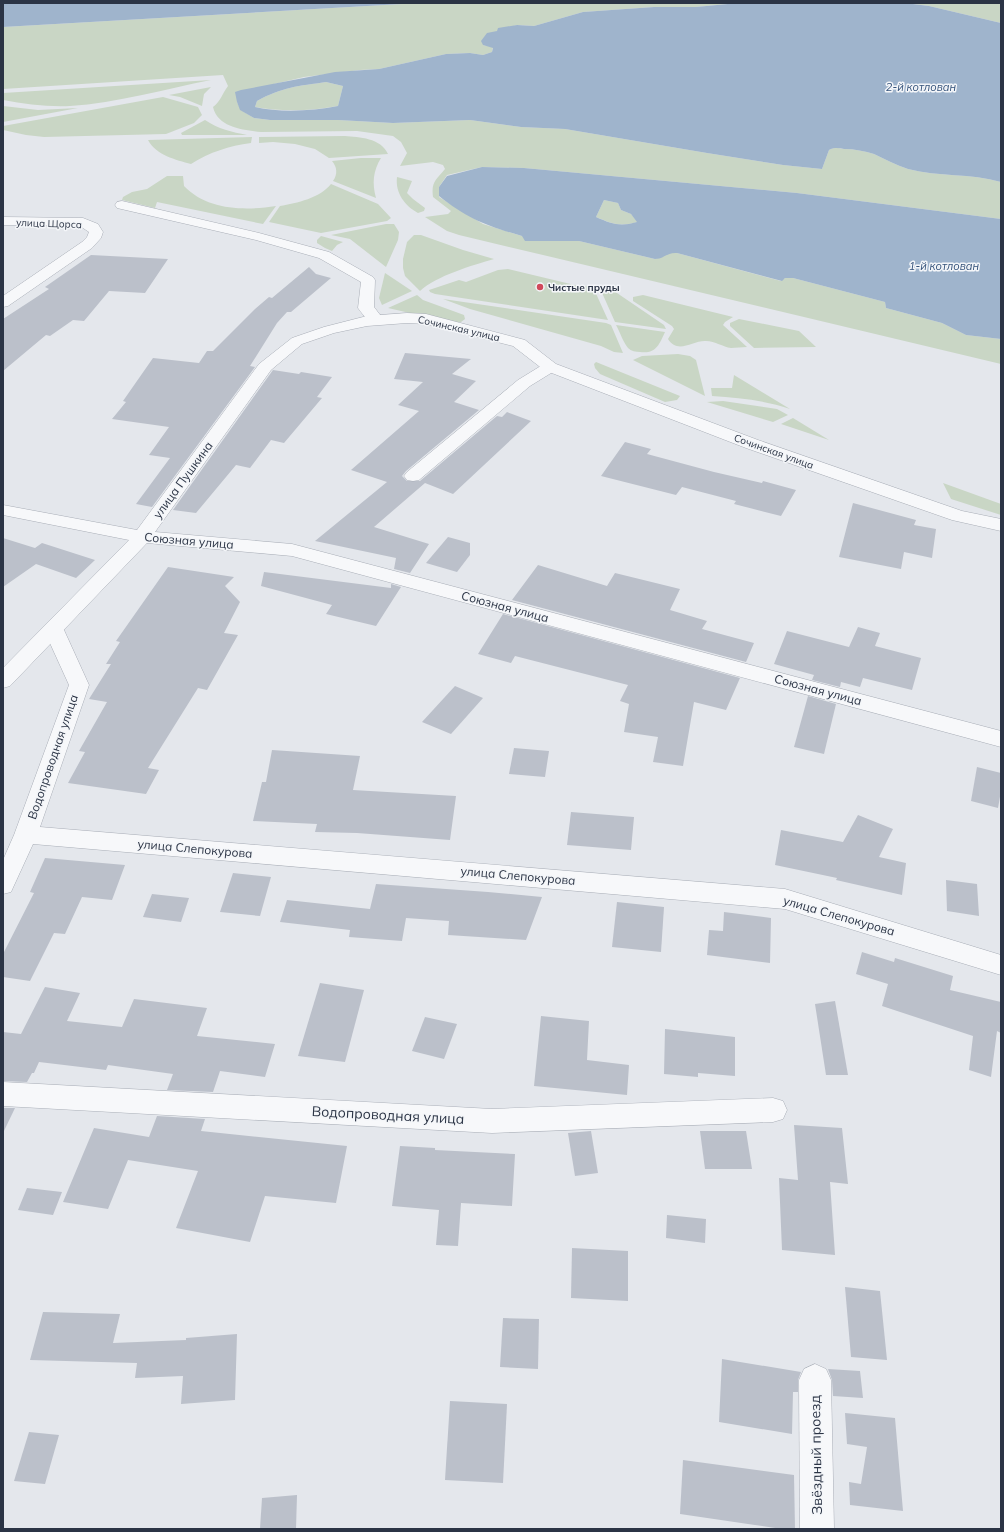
<svg xmlns="http://www.w3.org/2000/svg" width="1004" height="1532" font-family="Mulish,sans-serif">
  <style>
    .green { fill: #c9d6c5 }
    .water { fill: #9fb4cc; fill-rule: evenodd }
    .building { fill: #bbc0ca }
    .lines { fill: none; stroke-linecap: round; stroke-linejoin: round }
    .minor-casing { stroke: #a9aeb7; stroke-width: 1 }
    .tertiary-casing { stroke: #a9aeb7; stroke-width: 1 }
    .minor { fill: #f7f8fa; fill-rule: evenodd }
    .tertiary { fill: #f7f8fa; fill-rule: evenodd }
    .poi-dot { fill: #d1495b; stroke: #f4f6f9; stroke-width: 1.5 }
    .labels { text-anchor: middle; stroke-width: 3; stroke-linejoin: round; paint-order: stroke }
    .far-street-label { font-size: 10px; fill: #2b3445; stroke: #f4f6f9 }
    .far-poi-label { font-size: 10px; font-weight: bold; fill: #2b3445; stroke: #f4f6f9; text-anchor: start }
    .far-water-label { font-size: 11px; font-style: italic; fill: #34527a; stroke: #f4f6f9 }
    .street-label { font-size: 12px; fill: #2b3445; stroke: #f4f6f9 }
    .near-street-label { font-size: 14px; fill: #2b3445; stroke: #f4f6f9 }
  </style>
  <rect width="100%" height="100%" fill="#e4e7ec"/>
  <g class="green">
    <path d="M419 3H738L696 7H654L583 12 534 26 517 25 497 31 483 45 493 47 492 52 483 55 470 53 446 54 379 69 360 70 304 77 274 84 237 102 241 110 254 118 270 120H338L393 123 470 120 521 127 565 129 707 153 783 165 822 169 829 150C834 147 838 148 844 149 854 149 865 151 874 154 885 159 896 165 908 169 939 177 970 173 1001 182V219L797 193 524 168 482 167 447 175 439 187V197L483 224 522 236 579 241 655 259 669 253H677L781 281 785 278H793L885 302 886 308 942 323 966 335 1001 339V364L459 235 447 231 425 217 448 214 451 211 433 197C431 182 436 180 445 169L443 165 433 162 400 166 407 153 401 142 393 136 357 131 261 132C244 130 218 128 213 107 221 101 222 94 228 86L223 75 3 89V27Z"/>
    <path d="M905 3H1001V23L929 6Z"/>
    <path d="M211 80C165 89 117 103 70 106 47 107 25 104 3 100V93Z"/>
    <path d="M326 82 343 86 338 106C311 111 282 112 255 107L257 101C282 87 299 86 326 82Z"/>
    <path d="M211 87 204 94 202 106 180 97 169 95Z"/>
    <path d="M163 97 198 107 202 115 194 123 166 134 44 137 26 135 3 130V126Z"/>
    <path d="M3 106 38 110 78 108 3 122Z"/>
    <path d="M205 120C218 129 232 132 247 135H182L181 133Z"/>
    <path d="M345 136C359 137 381 138 388 154L329 158 315 149 295 144 273 142 259 143V137Z"/>
    <path d="M252 137 251 143C229 146 210 152 191 164 176 160 156 155 148 140Z"/>
    <path d="M361 158H381C373 171 372 183 376 198L333 181C338 174 337 167 332 161Z"/>
    <path d="M167 176H183L184 186C207 210 244 211 276 206L263 224 157 202 155 208 122 200 123 197 132 192 147 189Z"/>
    <path d="M397 177 412 181 407 193 413 199 425 208 424 211 418 213C405 206 395 193 397 177Z"/>
    <path d="M331 184 378 204 391 218 387 221 321 233 269 222 280 206C297 203 320 198 331 184Z"/>
    <path d="M604 200 618 203 621 210 631 214 638 222C619 227 613 224 596 217Z"/>
    <path d="M386 224H394L399 232 398 240 386 267 350 239 331 235Z"/>
    <path d="M414 235H421L463 250 494 259C473 265 436 276 420 291L405 276 403 268V259L407 242Z"/>
    <path d="M321 236 343 242 337 245 332 251 325 248 317 243V240Z"/>
    <path d="M508 269 583 287 589 285 593 287 608 320 435 294 430 292 429 290 459 280 466 282 498 270Z"/>
    <path d="M385 273 412 291 382 305 379 298Z"/>
    <path d="M599 286 615 289 614 291 664 325 666 329 615 322Z"/>
    <path d="M417 295 423 300 464 315 465 319 461 322H449L388 308Z"/>
    <path d="M643 295 733 317 725 322 723 325 747 347C742 347 736 348 731 348 723 347 715 341 706 341 693 340 678 355 668 339L674 329 672 326 633 301V297Z"/>
    <path d="M443 299 606 323 611 325 623 353 614 352 601 346 470 309Z"/>
    <path d="M739 319 799 331 816 347 754 348 730 326V323Z"/>
    <path d="M616 325 665 332C659 345 656 354 640 352 636 352 631 351 628 348 623 342 620 332 616 325Z"/>
    <path d="M678 354 690 356 696 360 705 396 633 360 642 356Z"/>
    <path d="M596 362 680 396 677 400 665 402 600 374 595 368 594 364Z"/>
    <path d="M734 375 790 409C764 400 739 398 712 396L711 388H732Z"/>
    <path d="M723 401 777 409 788 415 773 422 707 402Z"/>
    <path d="M793 418 829 440 781 424Z"/>
    <path d="M943 483 1001 504V515L951 499Z"/>
  </g>
  <g class="water">
    <path d="M3 3H419L3 27Z"/>
    <path d="M738 3H905L929 6 1001 23V182C970 173 939 177 908 169 896 165 885 159 874 154 865 151 854 149 844 149 839 148 834 147 829 150L822 169 783 165 707 153 565 129 521 127 470 120 393 123 338 120H270L254 118 240 110 237 102 235 92 241 90 335 72 379 69 446 54 470 53 483 55 492 52 493 48 483 45 481 41 487 33 497 31 498 28 517 25 534 26 583 12 654 7H696ZM326 82 343 86 338 106C312 111 281 113 255 107L257 101C282 87 299 86 326 82Z"/>
    <path d="M482 167 524 168 797 193 1001 219V339L966 335 942 323 886 308 885 302 793 278H785L782 281 677 253C667 252 664 259 655 259L579 241H525L522 236C487 226 468 219 439 196V187L447 176ZM604 200 618 203 621 210 631 214 637 222C620 227 612 224 596 217Z"/>
  </g>
  <g class="building">
    <path d="M91 255 168 259 145 293 109 291 84 321 73 320 50 336 46 335 3 371V319L49 289 45 287Z"/>
    <path d="M309 267 316 274 331 278 291 312H287L277 323 250 366 255 367 152 507 136 504 170 458 149 455 169 427 112 419 126 402 123 401 153 358 199 363 207 351H213L255 309 269 297 272 298Z"/>
    <path d="M405 353 471 359 452 374 476 381 454 402 479 410 406 471 402 476 407 481H420L497 416 502 417 507 412 531 421 453 494 425 483 374 527 429 544 410 573 394 569 396 558 315 541 387 482 351 470 419 411 398 405 423 382 394 379Z"/>
    <path d="M273 370 299 374 301 372 332 377 317 397 322 398 284 443 271 440 250 468 236 465 196 513 173 510Z"/>
    <path d="M625 442 651 449 647 454 714 472 762 483 763 481 796 490 781 516 734 504 736 501 682 487 676 495 601 476Z"/>
    <path d="M853 503 916 520 914 525 936 529 932 558 904 552 901 569 839 557Z"/>
    <path d="M448 537 470 543V555L457 572 426 563Z"/>
    <path d="M3 538 35 548 42 543 95 560 76 578 36 564 3 587Z"/>
    <path d="M538 565 607 586 615 573 680 589 670 610 707 621 702 629 754 643 746 662 512 600Z"/>
    <path d="M168 567 234 577 225 586 240 602 224 633 238 635 207 690 198 688 148 768 159 770 146 794 68 783 85 752 79 751 107 702 89 699 111 664H106L120 642 116 641Z"/>
    <path d="M264 572 391 588V584L401 587 376 626 326 614 332 605 261 586Z"/>
    <path d="M503 614 740 678 726 710 694 702 683 766 653 762 658 737 624 732 629 704 620 701 628 685 515 656 511 663 478 654Z"/>
    <path d="M858 627 880 633 875 646 921 658 912 690 863 678 860 687 841 682 840 687 812 680 814 675 774 664 787 631 849 647Z"/>
    <path d="M455 686 483 698 451 734 422 722Z"/>
    <path d="M808 696 836 704 824 754 794 747Z"/>
    <path d="M514 748 549 751 545 777 509 774Z"/>
    <path d="M272 750 360 756 353 790 456 796 450 840 357 833 315 832 317 824 253 821 262 782H266Z"/>
    <path d="M977 767 1001 773V791L998 808 971 801Z"/>
    <path d="M571 812 634 817 631 850 567 845Z"/>
    <path d="M858 815 893 829 879 857 906 863 902 895 836 880 837 878 775 865 781 830 843 842Z"/>
    <path d="M45 858 125 865 112 900 82 897 65 934 54 933 30 981 3 977V954L34 893 30 892Z"/>
    <path d="M233 873 271 877 260 916 220 912Z"/>
    <path d="M946 880 977 884 979 916 947 911Z"/>
    <path d="M376 884 488 892 542 897 526 940 448 935 449 921 406 918 402 941 349 937 350 930 280 922 287 900 370 909Z"/>
    <path d="M152 894 189 898 181 922 143 917Z"/>
    <path d="M617 902 664 907 661 952 612 947Z"/>
    <path d="M724 912 771 918 770 963 707 955 709 930 723 931Z"/>
    <path d="M862 952 894 962 895 958 953 976 950 990 1001 1002V1033L997 1031 991 1077 969 1070 973 1036 882 1006 888 984 856 974Z"/>
    <path d="M320 983 364 990 345 1062 298 1056Z"/>
    <path d="M45 987 80 993 67 1021 122 1027 134 999 207 1008 197 1036 275 1044 265 1077 220 1071 213 1092 167 1090 173 1074 108 1065 106 1070 39 1062 34 1073H32L27 1082 3 1081V1032L21 1034Z"/>
    <path d="M835 1001 848 1075H826L815 1004Z"/>
    <path d="M541 1016 589 1021 587 1060 629 1065 627 1095 534 1086Z"/>
    <path d="M425 1017 457 1024 444 1059 412 1051Z"/>
    <path d="M665 1029 735 1037V1076L698 1073V1077L664 1074Z"/>
    <path d="M3 1108H15L3 1133Z"/>
    <path d="M157 1116 205 1119 201 1131 347 1146 336 1203 265 1196 250 1242 176 1228 198 1171 128 1160 108 1209 63 1202 94 1128 149 1137Z"/>
    <path d="M794 1125 842 1128 848 1184 830 1182 835 1255 782 1250 779 1178 798 1180Z"/>
    <path d="M591 1131 598 1173 575 1176 568 1133Z"/>
    <path d="M700 1131H746L752 1169H705Z"/>
    <path d="M400 1146 435 1148V1150L515 1154 512 1206 461 1203 458 1246 436 1245 439 1210 392 1206Z"/>
    <path d="M27 1188 62 1192 53 1215 18 1210Z"/>
    <path d="M667 1215 706 1219 705 1243 666 1238Z"/>
    <path d="M572 1248 628 1251V1301L571 1298Z"/>
    <path d="M845 1287 880 1291 887 1360 851 1357Z"/>
    <path d="M43 1312 120 1314 113 1343 186 1340V1338L237 1334 235 1400 181 1404 183 1376 135 1378 137 1363 30 1360Z"/>
    <path d="M503 1318 539 1319 538 1369 500 1367Z"/>
    <path d="M722 1359 801 1372 798 1380V1392H793L792 1434 719 1422Z"/>
    <path d="M828 1369 860 1371 863 1398 833 1396 832 1380Z"/>
    <path d="M450 1401 507 1404 503 1483 445 1480Z"/>
    <path d="M845 1413 895 1418 903 1511 850 1505 849 1482 861 1484 867 1447 847 1444Z"/>
    <path d="M29 1432 59 1435 45 1484 14 1481Z"/>
    <path d="M683 1460 794 1475 795 1529H782L680 1514Z"/>
    <path d="M297 1495 296 1529H260L262 1498Z"/>
  </g>
  <g class="lines">
    <g class="minor-casing">
      <g id="minor">
        <path d="M122 201 259 233 329 252 373 277 375 280 374 307 384 320 381 323C370 326 365 317 358 308L361 282 319 258 256 240 117 208 115 205 117 202Z"/>
        <path d="M3 217 83 218 98 224 103 232 101 238 92 248 8 306 3 307V296L82 242 87 237 89 232 80 226 3 225Z"/>
        <path d="M550 362 556 364 558 367 556 370 530 386 419 480 413 481 407 480 404 476 407 472 518 380 544 364Z"/>
        <path d="M54 623 61 625 64 630 89 685 40 827 785 889 1001 955V975L785 909 33 844 11 892 3 894V860L14 835 69 685 44 630 47 625Z"/>
        <path d="M3 1082 492 1109 773 1098 783 1101 787 1110 783 1119 773 1122 492 1133 3 1106Z"/>
        <path d="M815 1364 826 1369 831 1380 834 1529H800L799 1380 804 1369Z"/>
      </g>
    </g>
    <g class="tertiary-casing">
      <path id="tertiary" d="M407 313 426 314 525 340 556 364 758 440 962 511 1001 519V531L952 520 746 448 544 370 513 346 426 324 407 323 367 326 334 333 302 344 271 370 155 532 292 544 1001 731V747L292 556 147 543 10 686 3 688V668L129 540 3 515V505L137 530 259 364 292 338 324 327 367 316Z"/>
    </g>
    <use href="#minor" class="minor"/>
    <use href="#tertiary" class="tertiary"/>
  </g>
  <circle class="poi-dot" cx="540" cy="287" r="4"/>
  <g class="labels">
    <g class="far-street-label">
      <text transform="translate(49 223) rotate(2)" y="4">улица Щорса</text>
      <text transform="translate(459 328) rotate(13)" y="4">Сочинская улица</text>
      <text transform="translate(774 451) rotate(20)" y="4">Сочинская улица</text>
    </g>
    <g class="far-poi-label">
      <text x="548" y="291">Чистые пруды</text>
    </g>
    <g class="far-water-label">
      <text x="921" y="91">2-й котлован</text>
      <text x="944" y="270">1-й котлован</text>
    </g>
    <g class="street-label">
      <text transform="translate(183 480) rotate(-54)" y="4">улица Пушкина</text>
      <text transform="translate(189 541) rotate(5)" y="4">Союзная улица</text>
      <text transform="translate(505 607) rotate(15)" y="4">Союзная улица</text>
      <text transform="translate(818 690) rotate(15)" y="4">Союзная улица</text>
      <text transform="translate(53 757) rotate(-71)" y="4">Водопроводная улица</text>
      <text transform="translate(195 849) rotate(5)" y="4">улица Слепокурова</text>
      <text transform="translate(518 876) rotate(5)" y="4">улица Слепокурова</text>
      <text transform="translate(839 916) rotate(16)" y="4">улица Слепокурова</text>
    </g>
    <g class="near-street-label">
      <text transform="translate(388 1115) rotate(3)" y="5">Водопроводная улица</text>
      <text transform="translate(816 1455) rotate(-91)" y="5">Звёздный проезд</text>
    </g>
  </g>
  <rect width="1004" height="1532" fill="none" stroke="#2b3445" stroke-width="8"/>
</svg>
